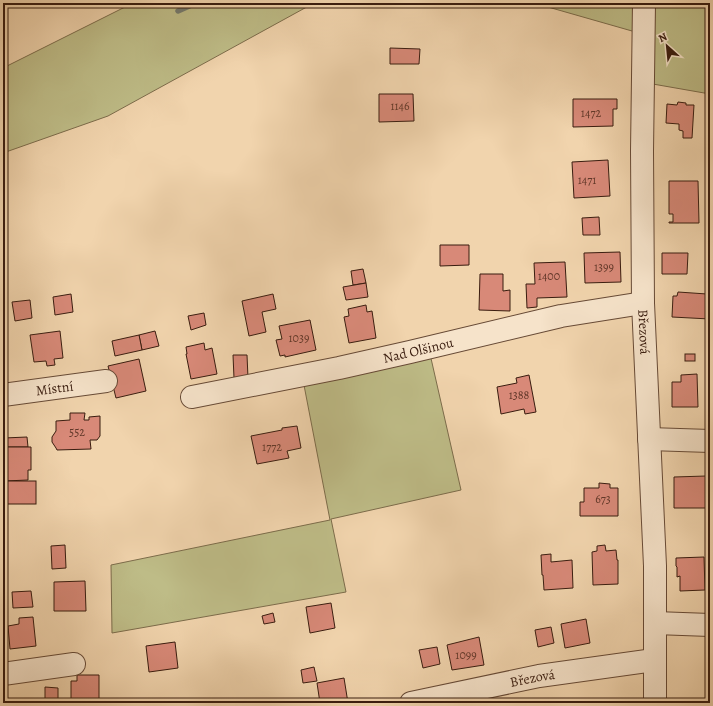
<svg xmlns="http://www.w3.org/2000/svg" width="713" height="706" font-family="Alegreya,serif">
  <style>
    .green { fill: #bebc87; stroke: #7c6c4b }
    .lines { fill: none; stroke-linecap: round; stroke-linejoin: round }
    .stream { stroke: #747a6e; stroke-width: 5.5 }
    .building { fill: #d88978; stroke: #391c0f }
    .minor-casing { stroke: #674a36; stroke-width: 24 }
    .minor { stroke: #f6e3ca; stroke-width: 22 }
    .labels { text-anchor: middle; stroke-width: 3; stroke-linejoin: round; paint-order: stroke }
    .number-label { font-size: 12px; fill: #613729 }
    .street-label { font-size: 14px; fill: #391c0f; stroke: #f6e3ca }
  </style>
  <rect width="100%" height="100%" fill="#f1d4ad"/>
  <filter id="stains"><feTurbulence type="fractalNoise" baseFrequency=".005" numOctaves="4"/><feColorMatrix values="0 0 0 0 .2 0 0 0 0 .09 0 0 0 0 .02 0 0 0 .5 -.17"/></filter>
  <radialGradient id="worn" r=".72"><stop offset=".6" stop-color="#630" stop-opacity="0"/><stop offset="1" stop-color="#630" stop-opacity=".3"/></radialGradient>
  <g class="green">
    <path d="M129 3H314L108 116 3 153V68L129 5Z"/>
    <path d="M534 3H640L639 33Z"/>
    <path d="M650 3H710V94L647 83Z"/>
    <path d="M430 354 461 490 331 519 346 592 112 633 111 565 330 520 303 380Z"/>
  </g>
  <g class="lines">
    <path class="stream" d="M178 11 196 3"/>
  </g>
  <g class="building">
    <path d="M390 48 420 49 419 64H390Z"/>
    <path d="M379 94H413L414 121 379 122Z"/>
    <path d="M573 99H617V109H613V126L573 127Z"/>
    <path d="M678 102 686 103V105H694L692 138H683V131L679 130V124L666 123 667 104 677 105Z"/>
    <path d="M608 160 610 196 574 198 572 162Z"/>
    <path d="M669 181H698L699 223H669V222H673V214H669Z"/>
    <path d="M599 217 600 235H583L582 218Z"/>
    <path d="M440 245H469V265L440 266Z"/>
    <path d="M620 252 621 282 585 283 584 253Z"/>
    <path d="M662 253H688L687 274H662Z"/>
    <path d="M565 262 567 297 537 298V307L527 308 526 284H535L534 263Z"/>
    <path d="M363 269 366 283 353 285 351 271Z"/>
    <path d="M480 274H503V291L510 290V311L479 310Z"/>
    <path d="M366 283 368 297 346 300 343 287Z"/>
    <path d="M678 292 707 294V297H710V319L672 317 673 296H677Z"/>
    <path d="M71 294 73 312 55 315 53 297Z"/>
    <path d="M273 294 276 309 262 312 266 332 249 336 242 301Z"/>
    <path d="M30 300 32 318 15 321 12 302Z"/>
    <path d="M366 305 367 312 372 311 376 338 349 343 344 317 349 316 348 309Z"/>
    <path d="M204 313 206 325 191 330 188 316Z"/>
    <path d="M310 320 316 350 285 357V355L280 356 276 340 282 339 279 326Z"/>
    <path d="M60 331 63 358 54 359 55 365 47 366 46 361 34 362 30 335Z"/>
    <path d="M155 331 159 346 142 350 139 335Z"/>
    <path d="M139 335 142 350 115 356 112 341Z"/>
    <path d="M204 343 205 350 212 348 217 374 191 379 186 354H187L186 347Z"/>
    <rect x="685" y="354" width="10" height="7"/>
    <path d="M233 355H247L248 378H234Z"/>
    <path d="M139 359 146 391 116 398 108 366Z"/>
    <path d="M697 374 698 407H672V382H681V375Z"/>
    <path d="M529 375 536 412 525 414 524 409 501 414 497 387 517 383 516 378Z"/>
    <path d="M70 413H85L84 420H89V417L100 416V436L97 440H90L91 449 57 450 56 448 52 442V437L56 431V421L70 420Z"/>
    <path d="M297 426 301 448 287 451 289 458 257 464 251 436 282 430V428Z"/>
    <path d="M27 437 28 447H4V438Z"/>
    <path d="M3 447H31V470H28V480L5 481V470H3Z"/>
    <path d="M706 476V508H674V477Z"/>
    <rect x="4" y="481" width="32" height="23"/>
    <path d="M599 483 610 484V488H618V516H580V502H584V488H599Z"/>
    <path d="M65 545 66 568 52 569 51 546Z"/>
    <path d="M605 545 606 551 616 550 617 560H618V584L593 585 592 552 597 551V546Z"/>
    <path d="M551 554V562L572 560 573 588 544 590 543 575H542L541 555Z"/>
    <path d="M704 557 705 590 680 591V576L677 577V567L676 566V558Z"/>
    <path d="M85 581 86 611H54V582Z"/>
    <path d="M31 591 33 607 13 608 12 592Z"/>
    <path d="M331 603 335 628 310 633 306 607Z"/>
    <path d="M273 613 275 622 264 624 262 616Z"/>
    <path d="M33 617 36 646 10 649 8 626 19 624V618Z"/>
    <path d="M586 619 590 643 565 648 561 624Z"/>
    <path d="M551 627 554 643 538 647 535 630Z"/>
    <path d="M479 637 484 665 452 670 447 645Z"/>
    <path d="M175 642 178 668 149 672 146 646Z"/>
    <path d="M437 647 440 664 423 668 419 650Z"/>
    <path d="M314 667 317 681 303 683 301 670Z"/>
    <path d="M77 675H99V703H71V681H77Z"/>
    <path d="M344 678 348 703H320L317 683Z"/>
    <path d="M45 687 58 688V700H45Z"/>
  </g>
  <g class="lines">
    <g class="minor-casing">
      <g id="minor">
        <path id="s1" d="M644 3 642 151 643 303 655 566V703"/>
        <path id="s2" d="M3 395 106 381"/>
        <path id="s3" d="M192 397 339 368 410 352 561 316 643 303"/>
        <path d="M649 439 710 441"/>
        <path d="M655 623 710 625"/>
        <path d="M3 674 74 664"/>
        <path id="s4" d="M411 703 539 676 654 660"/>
      </g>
    </g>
    <use href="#minor" class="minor"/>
  </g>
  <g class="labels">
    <g class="number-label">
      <text x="400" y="110">1146</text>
      <text x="591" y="117">1472</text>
      <text x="587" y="184">1471</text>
      <text x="604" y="271">1399</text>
      <text x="549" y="280">1400</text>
      <text x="299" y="342">1039</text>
      <text x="519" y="399">1388</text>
      <text x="77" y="436">552</text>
      <text x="272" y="451">1772</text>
      <text x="603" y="503">673</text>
      <text x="466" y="659">1099</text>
    </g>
    <g class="street-label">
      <text dy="5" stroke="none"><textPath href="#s1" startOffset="329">Březová</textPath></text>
      <text dy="5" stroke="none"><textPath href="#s3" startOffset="231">Nad Olšinou</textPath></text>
      <text dy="5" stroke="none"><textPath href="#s2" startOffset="52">Místní</textPath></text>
      <text dy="5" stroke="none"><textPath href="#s4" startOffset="124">Březová</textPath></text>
    </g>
  </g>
  <rect width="713" height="706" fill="none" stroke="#f1d4ad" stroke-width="16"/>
  <rect x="4" y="4" width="705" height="698" fill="none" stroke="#391c0f" stroke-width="2"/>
  <rect x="8" y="8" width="697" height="690" fill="none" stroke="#391c0f"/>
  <g transform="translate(667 46) rotate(333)" stroke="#f6e3ca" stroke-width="3" paint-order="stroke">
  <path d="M0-3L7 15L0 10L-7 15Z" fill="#391c0f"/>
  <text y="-6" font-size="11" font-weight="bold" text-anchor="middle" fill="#391c0f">N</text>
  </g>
  <rect width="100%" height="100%" filter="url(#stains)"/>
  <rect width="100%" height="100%" fill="url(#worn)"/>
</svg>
